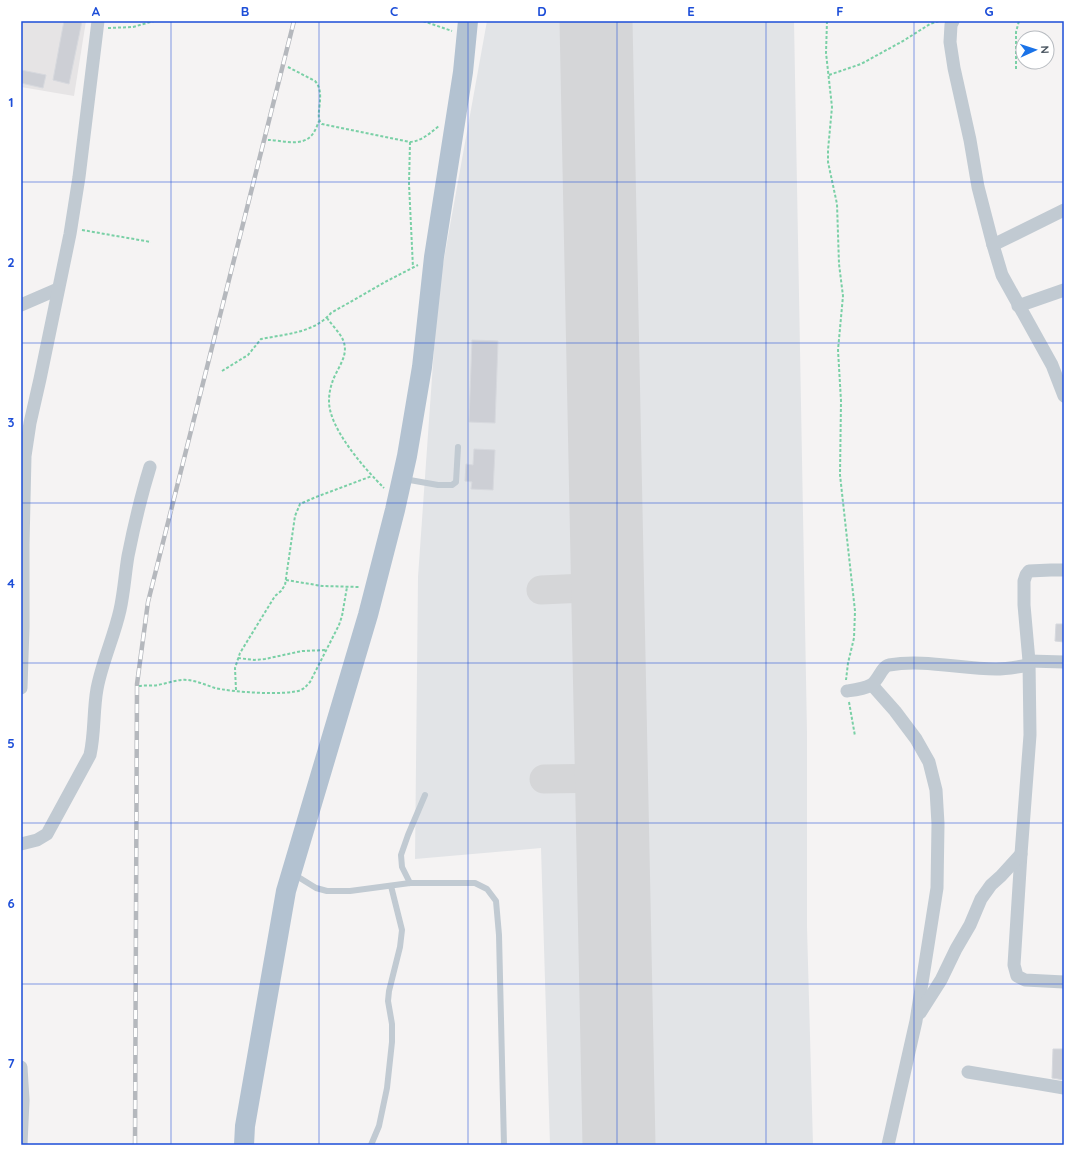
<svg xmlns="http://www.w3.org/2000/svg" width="1085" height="1166" font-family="Quicksand,sans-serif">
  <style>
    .education { fill: #e6e4e5 }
    .airport { fill: #e2e4e7 }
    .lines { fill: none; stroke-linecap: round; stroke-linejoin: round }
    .taxiway { stroke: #d5d6d8; stroke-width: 29 }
    .runway { stroke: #d5d6d8; stroke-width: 73 }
    .building { fill: #cdcfd5; stroke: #d7d9de }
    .path { stroke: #7ad0a6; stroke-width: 2; stroke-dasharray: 3 2; stroke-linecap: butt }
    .lane { stroke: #c1cad2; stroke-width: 6 }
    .street { stroke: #c1cad2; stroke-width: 13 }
    .primary { stroke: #b3c2d1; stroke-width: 20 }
    .rail-casing { stroke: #b5b8bd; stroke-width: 4.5 }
    .rail { stroke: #fff; stroke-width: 3; stroke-dasharray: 9; stroke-linecap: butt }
    .grid { fill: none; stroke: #1d4ed8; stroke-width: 1; stroke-opacity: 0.55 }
    .neatline { fill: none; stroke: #1d4ed8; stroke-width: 1.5 }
    .grid-label { font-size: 13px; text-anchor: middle; font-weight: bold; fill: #1d4ed8 }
  </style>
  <rect width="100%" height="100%" fill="#f5f3f3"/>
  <path class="education" d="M21 21H86L74 96 21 87Z"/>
  <path class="airport" d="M487 21H794L807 733V927L813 1145H550L541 848 415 859 418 577 438 292Z"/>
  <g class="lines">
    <g class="taxiway">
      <path d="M541 590 608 587"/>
      <path d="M544 779 611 778"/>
    </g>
    <path class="runway" d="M596 21 619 1145"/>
  </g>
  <g class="building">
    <path d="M64 21H82L69 84 53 80Z"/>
    <path d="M21 70 46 75 43 88 21 83Z"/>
    <path d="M472 340 498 341 495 423 469 422Z"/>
    <path d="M474 449 495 450 493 490 471 489 472 482 465 481 466 464 473 465Z"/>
    <path d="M1056 624H1064V642L1055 641Z"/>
    <path d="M1053 1049H1064V1080L1052 1078Z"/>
  </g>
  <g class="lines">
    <g class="path">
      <path d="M423 21 452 31"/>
      <path d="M827 21 826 53 832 107 828 150V162L837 204 839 264 843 296 838 350 841 401 840 475 855 611 854 638 848 663 846 680"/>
      <path d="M108 28 133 27 154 21"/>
      <path d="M288 67 315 81C327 94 313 117 322 124L410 142C422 141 430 133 439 126"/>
      <path d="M1016 69V32L1019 21"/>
      <path d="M829 75 861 64 903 41 930 24 939 21"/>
      <path d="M268 140C281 140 301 147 311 136 315 132 317 126 319 121"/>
      <path d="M410 142 409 184 413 268"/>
      <path d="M82 230 151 242"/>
      <path d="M327 318C332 325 340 333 343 340 350 356 336 369 332 383 330 389 329 395 329 401 329 429 365 469 384 488"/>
      <path d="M222 371 248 355 261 339C286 334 314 333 331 313L385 282 418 265"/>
      <path d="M286 580 322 586 359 587"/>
      <path d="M238 658 254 660 265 659 302 651 326 650"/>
      <path d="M139 686C145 685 152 686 158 685 168 683 178 679 188 680 197 681 206 685 215 688 231 692 286 696 301 690 305 688 307 685 310 682L339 625 342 616 347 587"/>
      <path d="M236 690 235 668 240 653 275 596 281 591 285 585 295 516 300 504 316 497 372 476"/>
      <path d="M849 702 855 736"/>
    </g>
    <g class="lane">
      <path d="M404 479 438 485H452L456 482 458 447"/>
      <path d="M295 875 316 888 327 891H350L410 883H475L487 889 496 901 499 935 504 1145"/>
      <path d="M410 883 402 867 401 855 408 835 425 795"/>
      <path d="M371 1145 379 1126 387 1088 392 1042V1024L388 1001 389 991 400 947 402 930 391 886"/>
    </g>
    <g class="street">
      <path d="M953 21 951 25 950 42 954 68 970 140 978 187 993 245 1002 275 1052 365 1064 396"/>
      <path d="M993 245 1064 210"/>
      <path d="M21 305 58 289"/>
      <path d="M1018 306 1064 290"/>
      <path d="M1064 570H1051L1029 571 1026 575 1024 581V605L1029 661 1030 735 1021 854 1014 965 1017 976 1025 980 1064 982"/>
      <path d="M1029 661 1064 662"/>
      <path d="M872 685 895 711 916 739 929 762 936 790 938 824 937 888 916 1021 888 1145"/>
      <path d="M21 688 23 627V545L25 456 30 423 40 379 70 234 79 177 98 21"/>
      <path d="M847 691C855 690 864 689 871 685 879 680 881 667 889 665 924 659 961 669 996 669 1007 669 1018 667 1029 665"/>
      <path d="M21 844 37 840 47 834 90 755C95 733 93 711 97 689 102 662 114 637 120 610 124 592 125 574 128 556 134 526 141 496 150 467"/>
      <path d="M920 1013 941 980 956 949 970 925 981 899 991 885 1001 876 1021 854"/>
      <path d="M21 1067 23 1100 21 1145"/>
      <path d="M968 1072 1064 1088"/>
    </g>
    <path class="primary" d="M244 1145 245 1126 286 891 368 615 395 510 407 456 422 367 434 257 463 72 468 21"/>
    <g class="rail-casing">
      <path id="rail" d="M135 1145 137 684 148 602 294 21"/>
    </g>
    <use href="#rail" class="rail"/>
  </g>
  <path class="grid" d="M171 21V1145M319 21V1145M468 21V1145M617 21V1145M766 21V1145M914 21V1145M21 182H1064M21 343H1064M21 503H1064M21 663H1064M21 823H1064M21 984H1064"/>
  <rect width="1085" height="1166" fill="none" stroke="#ffffff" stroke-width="44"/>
  <g transform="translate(1035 50) rotate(87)"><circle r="19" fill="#ffffff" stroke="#b7bbc0"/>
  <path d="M0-3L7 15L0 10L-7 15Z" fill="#1a73e8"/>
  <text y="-6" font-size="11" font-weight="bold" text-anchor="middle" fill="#4a5661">N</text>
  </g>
  <rect x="22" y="22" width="1041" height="1122" class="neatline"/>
  <g class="grid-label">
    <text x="96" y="16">A</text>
    <text x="245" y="16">B</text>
    <text x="394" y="16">C</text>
    <text x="542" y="16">D</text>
    <text x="691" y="16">E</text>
    <text x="840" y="16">F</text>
    <text x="989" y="16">G</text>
    <text x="11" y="107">1</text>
    <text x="11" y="267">2</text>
    <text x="11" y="427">3</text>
    <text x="11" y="588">4</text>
    <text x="11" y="748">5</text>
    <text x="11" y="908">6</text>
    <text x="11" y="1068">7</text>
  </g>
</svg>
